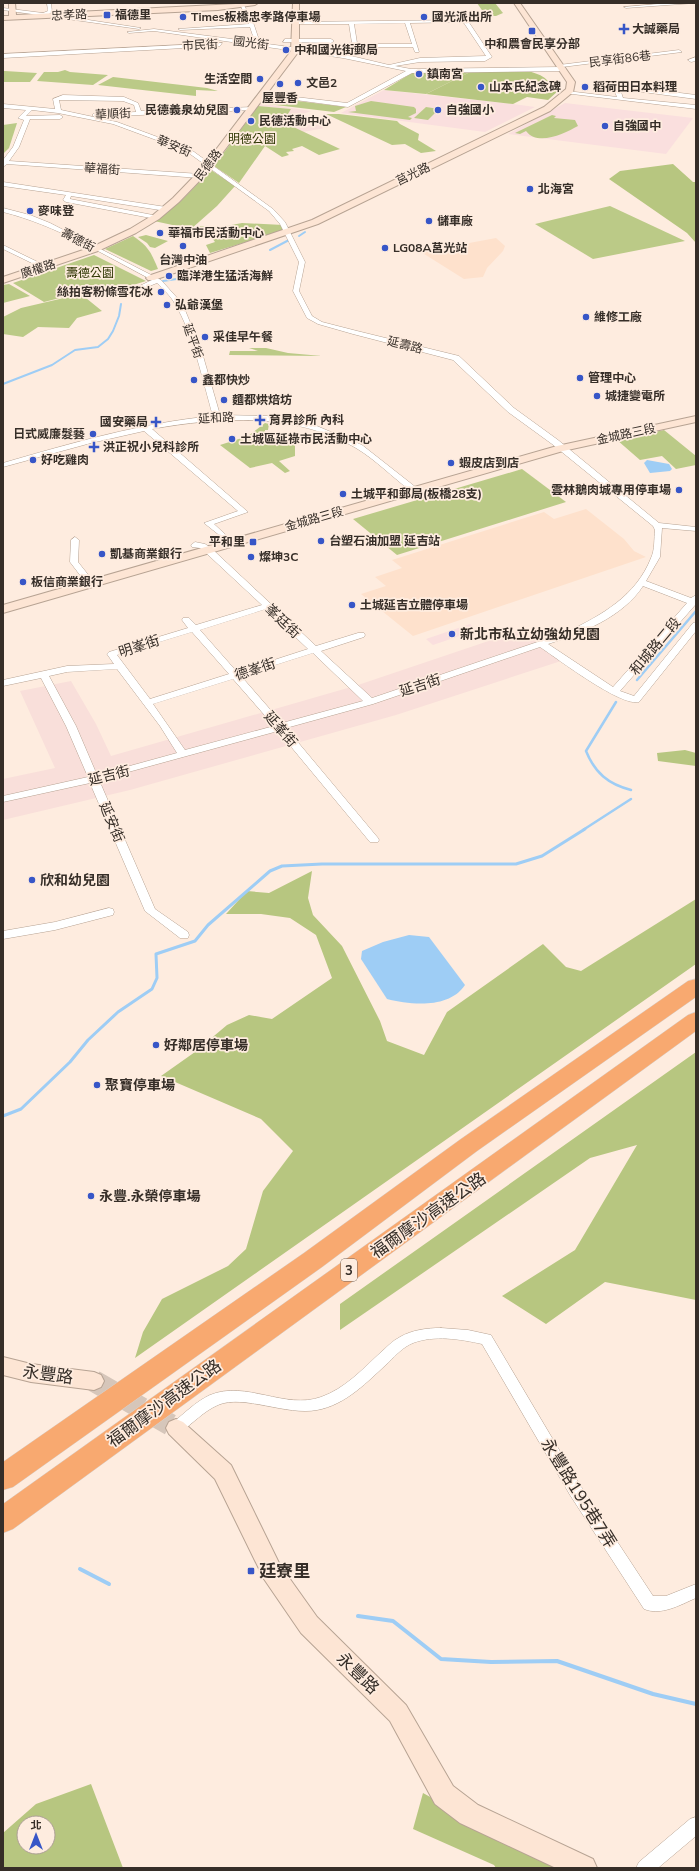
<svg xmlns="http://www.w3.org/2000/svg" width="699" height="1871" font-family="'Nunito Sans','Noto Sans TC',sans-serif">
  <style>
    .commercial { fill: #f9dfda }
    .built { fill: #fee1cc }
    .education { fill: #fadfde }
    .green { fill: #bbca87 }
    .forest { fill: #b7c680; fill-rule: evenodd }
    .water { fill: #9ecdf5 }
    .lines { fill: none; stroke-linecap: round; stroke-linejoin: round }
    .stream-far3 { stroke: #9ecdf5; stroke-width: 2 }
    .stream-far2 { stroke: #9ecdf5; stroke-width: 2.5 }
    .stream-far1 { stroke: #9ecdf5; stroke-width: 3 }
    .stream { stroke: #9ecdf5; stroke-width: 4 }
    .secondary-tunnel { stroke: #d6c6ba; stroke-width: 22; stroke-dasharray: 22 11; stroke-linecap: butt }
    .street-casing { stroke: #b7a393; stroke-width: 1 }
    .secondary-casing { stroke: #b7a393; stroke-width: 2 }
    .highway-casing { stroke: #d7d5d4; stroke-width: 1 }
    .street { fill: #fff; fill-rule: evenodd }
    .secondary { fill: #fde5d4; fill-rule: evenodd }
    .highway { fill: #f8a970; fill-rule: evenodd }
    .poi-dot { fill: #3756c7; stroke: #feecdf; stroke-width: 1.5 }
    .labels { text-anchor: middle; stroke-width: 3.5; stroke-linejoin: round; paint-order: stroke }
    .far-street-label { font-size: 12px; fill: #362e28; stroke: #feecdf }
    .far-poi-label { font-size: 12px; font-weight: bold; fill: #362e28; stroke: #feecdf; text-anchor: start }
    .far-park-label { font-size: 12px; fill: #2c3400; stroke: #feecdf }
    .shield { fill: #feecdf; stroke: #72675f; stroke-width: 1 }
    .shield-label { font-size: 13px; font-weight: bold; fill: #362e28 }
    .street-label { font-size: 14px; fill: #362e28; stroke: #feecdf }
    .poi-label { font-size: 14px; font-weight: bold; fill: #362e28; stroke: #feecdf; text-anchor: start }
    .near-street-label { font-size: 17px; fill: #362e28; stroke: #feecdf }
    .near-poi-label { font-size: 17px; font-weight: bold; fill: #362e28; stroke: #feecdf; text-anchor: start }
  </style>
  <rect width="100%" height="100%" fill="#feecdf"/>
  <g class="commercial">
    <path d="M259 103 311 111 303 114 330 127 303 132 282 122 291 109 258 106Z"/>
    <path d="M521 630 561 661 396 715 130 790 3 820V779L55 768 20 691 71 681 96 724 111 756 358 685Z"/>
  </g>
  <g class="built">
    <path d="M496 238 505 246 503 251 487 268 483 277 464 279 421 252Z"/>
    <path d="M586 509 624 539 634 551 646 557 413 636 361 594 386 586 375 577 402 568 392 560 544 512 554 519Z"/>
  </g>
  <g class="education">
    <path d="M384 90 513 104 535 107 485 132 341 113Z"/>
    <path d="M565 103 693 118 666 154 508 134Z"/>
    <path d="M470 624 477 630 433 645 426 639Z"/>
  </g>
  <g class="green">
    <path d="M477 3H495L503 13 496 16H486Z"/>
    <path d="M65 70 70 72 108 75 93 85 37 81 44 72H58Z"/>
    <path d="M474 70 426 94 384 90 415 71Z"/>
    <path d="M3 71H5L37 73 30 82H3Z"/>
    <path d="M113 77 207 88 218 91 196 90V96L98 85Z"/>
    <path d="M265 97 346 107 334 112 259 103Z"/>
    <path d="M371 101 414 107 416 109V113L408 117 412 118 410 120 348 112 356 111 355 106Z"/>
    <path d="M258 106 291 109 283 122 340 149 319 155 302 146 292 149 294 151 286 152 289 155 282 157 265 146 239 183 214 166Z"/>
    <path d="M426 107 439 109 428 120 414 118Z"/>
    <path d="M326 114H339L397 121 400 124 419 134 418 140 436 151 421 153 405 144 392 145Z"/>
    <path d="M552 115 556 116 554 118 575 120 578 126C565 133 538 147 526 131L520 134 515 133Z"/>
    <path d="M17 123 9 148 3 154V125Z"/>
    <path d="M211 170 235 186 217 206 191 229 154 221 181 201Z"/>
    <path d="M610 206 685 241 593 259 535 224Z"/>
    <path d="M242 223 283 225 286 230 210 253 206 245 215 242 212 238 219 237 215 235 200 236 197 226 221 227Z"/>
    <path d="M146 235 168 241 155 248 150 247 147 243 138 237Z"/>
    <path d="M133 236C148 246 151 252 158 269L151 271 105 249Z"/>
    <path d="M94 255 146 281 114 291 107 286 44 302 13 283Z"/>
    <path d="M9 284 30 296 3 303V285Z"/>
    <path d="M81 294 102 311 77 318 69 328 38 327 23 337 3 334V317L21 308Z"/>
    <path d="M249 348H266L288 353 322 356 229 355 230 351H258Z"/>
    <path d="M265 423 269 424 268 430H265V436L295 442V456L279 461 290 471 285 473 272 463 250 468 220 445 248 436Z"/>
    <path d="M664 430 696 456V465L676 469 662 456 640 460 617 440Z"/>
    <path d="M522 469 566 502 397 555 353 519Z"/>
  </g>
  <g class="forest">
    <path d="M474 70C495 70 533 65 548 81L545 90 558 91 548 100 527 97 513 104 426 94Z"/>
    <path d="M673 164 693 182H696V243L687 233 609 179 620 171Z"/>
    <path d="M685 750 696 753V766L658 761 657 753Z"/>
    <path d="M312 871 308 898 313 915 342 946 380 1021 387 1041 424 1055 447 1012 543 944 566 967 581 971 696 899V964L135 1358 143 1332 162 1299 228 1266 246 1249 263 1191 293 1151 261 1119 161 1076 195 1052 227 1025 249 1015 272 1019 332 978 316 935 290 918 261 914H226L247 891 269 893Z"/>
    <path d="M696 1052V1300L605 1282 546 1324 502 1296 575 1250 637 1145 590 1158 340 1330V1304Z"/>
    <path d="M91 1784 123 1868H3V1833L36 1804ZM24 1823H48V1847H24Z"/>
    <path d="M423 1793 559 1868H496L494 1865 413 1829Z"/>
  </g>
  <g class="water">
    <path d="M647 460 669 464 672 469 670 471 650 473 644 463Z"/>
    <path d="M409 935 429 937 465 985C449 1009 411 1005 387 999L361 959 362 951 383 942Z"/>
  </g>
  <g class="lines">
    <g class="stream-far3">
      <path d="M299 236 305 232"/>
      <path d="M270 250 289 240"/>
      <path d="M163 281 211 274"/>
      <path d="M3 384 52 365 75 350 98 347 108 339 113 331 119 316 121 304"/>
    </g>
    <g class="stream-far2">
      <path d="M637 680 696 611"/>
      <path d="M616 702 586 751C595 773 608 784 631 790"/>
      <path d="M583 830 631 799"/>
    </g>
    <path class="stream-far1" d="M3 1116 21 1109 70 1062 88 1040 118 1012 152 989 157 978 156 954 195 941 208 925 270 871 282 866 322 864H516L542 856 585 829"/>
    <g class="stream">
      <path d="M80 1569 109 1584"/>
      <path d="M358 1616 393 1621 441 1659 491 1662 557 1661 653 1694 696 1704"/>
    </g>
    <path class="secondary-tunnel" d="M94 1381 176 1428"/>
    <g class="street-casing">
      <g id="street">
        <path d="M47 3H51L52 12 49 14 141 28 139 29 3 10V8L43 13 48 11Z"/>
        <path d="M669 3H695L626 8 624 7Z"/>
        <path d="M240 4 244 5 254 25 260 43 343 54 389 65 420 58 486 56 464 23 462 22 410 23 419 52H415L413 47H372C366 56 349 55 341 48L345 44 352 43 349 24H295L293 23 295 22 462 20 468 21 492 57 485 61 420 62 395 66 411 69 561 67 559 65 679 50 682 52 562 67 566 69 563 71 412 73 348 107 258 95 261 93 347 103 406 71 343 58 295 51 154 31 129 33 127 32 154 29 255 42 250 27 180 30 178 29 249 24ZM405 23 412 44H370L357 43 354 24ZM348 46H358L367 48 357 50 348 49Z"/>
        <path d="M285 39H331L334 41 331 43 283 42Z"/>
        <path d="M222 43 220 46 3 58V54Z"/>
        <path d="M696 57V61L691 62 688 60Z"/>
        <path d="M616 85 696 95V99L620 89 623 98 696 105V109L564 93 567 91 617 97 613 87Z"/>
        <path d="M63 95 124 97 138 103 141 111 254 107V109L252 110 95 117 93 116V114L136 112 134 105 123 101 59 100 61 110 117 122 190 149 273 209 285 222 305 262 299 291 312 316 322 322 357 331 459 356 514 408 558 440 659 523 696 527V531L662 528 660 557 646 581 691 598 696 595V604L620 691 634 696 693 623 696 622V631L639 702C621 707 558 659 540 647L373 704 286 728 378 838 379 840 378 842H370L278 731 99 780 155 909 188 932 189 935 188 938H180L145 911 90 783 3 802V796L88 777 66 726 41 678 3 686V680L67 666 114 664 107 654 109 652 188 628 182 620 183 618H189L196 625 262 605 205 552 200 548 192 547 191 545 195 542 205 544 211 548 316 646 358 633H364L365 635 364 637 321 651 372 698 567 632C602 615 636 596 651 558 655 550 654 538 655 530L653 526 552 444 508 412 453 360 353 334 318 324 307 318 293 291 299 262 280 224 269 211 186 151 113 124 58 113 32 110 26 116 60 115 63 117 60 119H30L19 147 9 161 200 174 203 176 200 178 7 164 3 167V160L13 147 24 120 18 118 26 110 3 108V104L55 109 53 99ZM643 586 687 603 613 687 548 644C582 633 623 617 643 586ZM266 609 308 649 237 672 200 630ZM192 632 229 674 150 699 117 655ZM313 653 363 701 282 723 241 676ZM117 669 160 726 177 753 97 775 76 726 49 676 67 672ZM233 679 274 726 185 750 153 704Z"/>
        <path d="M3 182 166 207 169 209 166 211 71 196 70 199 158 216V218L156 219 66 202 63 200 66 195 3 186Z"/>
        <path d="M3 208 30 215 50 223 161 280 179 300 185 310 201 349 220 415 267 416 312 424 362 445 418 489 414 491H411C392 477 376 460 356 448 295 412 219 417 152 429L248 512 214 524 227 536 223 538 204 523 238 511 144 431 91 443 3 467V463C72 443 141 423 213 416 203 382 193 333 175 304 171 296 163 289 157 283L137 291H133V289L152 280C104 255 56 225 3 212Z"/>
        <path d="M3 245 46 266 47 267 42 268 3 249Z"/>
        <path d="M75 537 79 540 78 562 90 577 89 579H83L70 562 71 540Z"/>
        <path d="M109 908 113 909 114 912 113 915 55 930 3 939V931L55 922Z"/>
        <path d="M441 1328 468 1330 491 1335 580 1485 653 1596H666L696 1584V1598C680 1605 661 1616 644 1609L570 1495 482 1344C460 1339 434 1335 413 1343 403 1347 396 1355 389 1362 368 1381 346 1405 317 1410 287 1416 243 1394 218 1405 204 1411 193 1423 181 1432L176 1434 171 1432 169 1428 171 1424C184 1414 195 1402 210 1395 246 1380 285 1410 321 1397 344 1389 362 1370 379 1354 386 1348 392 1341 400 1337 412 1330 427 1328 441 1328Z"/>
        <path d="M696 1817V1836L658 1868H636L639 1862 690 1819Z"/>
      </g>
    </g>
    <g class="secondary-casing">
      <g id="secondary">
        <path d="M9 3H15L16 15 258 3 255 5 218 10 3 20V16H9Z"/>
        <path d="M293 3H299V51L208 172 179 202 159 219 136 233 98 251 3 283V277L92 247 130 229 153 215 173 198 202 168 291 51Z"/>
        <path d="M514 3H520L575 82 573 92 550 111 318 224 154 280H148L146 278 148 276 312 220 544 107 566 89 567 82Z"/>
        <path d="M696 416V422L563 451 3 613V605L557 446Z"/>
        <path d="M3 1357 31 1364 94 1372 101 1375 104 1381 101 1387 94 1390 31 1382 3 1375Z"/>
        <path d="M176 1419 183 1422 231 1465 280 1565 317 1617 406 1705 453 1786 478 1805 593 1859 597 1868H556L460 1823 435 1804 390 1721 301 1633 264 1579 215 1479 169 1434 166 1428 169 1422Z"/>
      </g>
    </g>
    <g class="highway-casing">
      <g id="highway">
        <path d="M696 979V997L477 1151 322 1267 13 1487 3 1490V1462L304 1253 461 1139 688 981Z"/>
        <path d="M696 1012V1031L13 1529 3 1533V1504L688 1015Z"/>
      </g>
    </g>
    <use href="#street" class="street"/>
    <use href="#secondary" class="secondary"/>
    <use href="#highway" class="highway"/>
  </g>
  <g class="poi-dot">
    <rect x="103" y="11" width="8" height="8" rx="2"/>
    <circle cx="183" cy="17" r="4"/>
    <circle cx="424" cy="17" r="4"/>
    <path d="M622 23h4v4h4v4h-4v4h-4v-4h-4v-4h4z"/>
    <rect x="528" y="27" width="8" height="8" rx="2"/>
    <circle cx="286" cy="50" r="4"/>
    <circle cx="419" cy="74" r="4"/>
    <circle cx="260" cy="79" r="4"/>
    <circle cx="298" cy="83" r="4"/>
    <circle cx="280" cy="84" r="4"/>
    <circle cx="481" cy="87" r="4"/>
    <circle cx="585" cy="87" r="4"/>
    <circle cx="237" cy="110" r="4"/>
    <circle cx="438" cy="110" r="4"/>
    <circle cx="251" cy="121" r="4"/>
    <circle cx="605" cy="126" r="4"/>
    <circle cx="530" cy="189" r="4"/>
    <circle cx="30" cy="211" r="4"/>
    <circle cx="429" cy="221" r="4"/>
    <circle cx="160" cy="233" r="4"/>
    <circle cx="183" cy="246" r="4"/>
    <circle cx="385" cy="248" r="4"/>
    <circle cx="169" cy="276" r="4"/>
    <circle cx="161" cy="292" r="4"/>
    <circle cx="167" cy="305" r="4"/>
    <circle cx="586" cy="317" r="4"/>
    <circle cx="205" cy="337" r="4"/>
    <circle cx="580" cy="378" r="4"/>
    <circle cx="194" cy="380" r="4"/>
    <circle cx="597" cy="396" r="4"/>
    <circle cx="224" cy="400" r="4"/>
    <path d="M258 414h4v4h4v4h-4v4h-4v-4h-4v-4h4z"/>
    <path d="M154 416h4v4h4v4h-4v4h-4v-4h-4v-4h4z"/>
    <circle cx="93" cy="434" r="4"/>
    <circle cx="232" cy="439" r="4"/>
    <path d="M92 441h4v4h4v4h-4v4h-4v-4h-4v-4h4z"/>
    <circle cx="33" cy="460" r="4"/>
    <circle cx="451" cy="463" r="4"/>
    <circle cx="679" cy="490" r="4"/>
    <circle cx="343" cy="494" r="4"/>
    <circle cx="321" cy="541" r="4"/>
    <rect x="249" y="538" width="8" height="8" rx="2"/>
    <circle cx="102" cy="554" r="4"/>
    <circle cx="251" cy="557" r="4"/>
    <circle cx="23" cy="582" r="4"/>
    <circle cx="352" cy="605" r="4"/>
    <circle cx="452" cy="634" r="4"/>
    <circle cx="32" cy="880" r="4"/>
    <circle cx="156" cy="1045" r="4"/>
    <circle cx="97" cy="1085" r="4"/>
    <circle cx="91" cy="1196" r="4"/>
    <rect x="247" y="1567" width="8" height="8" rx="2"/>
  </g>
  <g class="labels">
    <g class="far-street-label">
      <text transform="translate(69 15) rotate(-3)" y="4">忠孝路</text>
      <text transform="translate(251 43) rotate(7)" y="4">國光街</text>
      <text transform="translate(200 45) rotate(-3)" y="4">市民街</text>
      <text transform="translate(620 59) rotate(-7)" y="4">民享街86巷</text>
      <text transform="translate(113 114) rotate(-3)" y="4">華順街</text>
      <text transform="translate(174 146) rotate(23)" y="4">華安街</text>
      <text transform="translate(208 165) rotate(-53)" y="4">民德路</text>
      <text transform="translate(102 169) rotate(4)" y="4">華福街</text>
      <text transform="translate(413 174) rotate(-26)" y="4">莒光路</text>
      <text transform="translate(78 240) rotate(28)" y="4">壽德街</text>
      <text transform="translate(38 269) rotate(-18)" y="4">廣權路</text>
      <text transform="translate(193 341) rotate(70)" y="4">延平街</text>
      <text transform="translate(405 345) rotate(14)" y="4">延壽路</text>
      <text transform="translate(216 418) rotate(-3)" y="4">延和路</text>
      <text transform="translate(626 434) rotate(-12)" y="4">金城路三段</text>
      <text transform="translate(314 519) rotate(-16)" y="4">金城路三段</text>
    </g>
    <g class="far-poi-label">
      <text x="115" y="19">福德里</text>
      <text x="191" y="21">Times板橋忠孝路停車場</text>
      <text x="432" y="21">國光派出所</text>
      <text x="632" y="33">大誠藥局</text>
      <text x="532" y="48" text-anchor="middle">中和農會民享分部</text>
      <text x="294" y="54">中和國光街郵局</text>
      <text x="427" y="78">鎮南宮</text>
      <text x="252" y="83" text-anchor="end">生活空間</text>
      <text x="306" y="87">文邑2</text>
      <text x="489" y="91">山本氏紀念碑</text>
      <text x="593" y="91">稻荷田日本料理</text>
      <text x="280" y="102" text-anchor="middle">屋豐香</text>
      <text x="229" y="114" text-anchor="end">民德義泉幼兒園</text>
      <text x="446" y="114">自強國小</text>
      <text x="259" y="125">民德活動中心</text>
      <text x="613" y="130">自強國中</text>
      <text x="538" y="193">北海宮</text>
      <text x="38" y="215">麥味登</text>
      <text x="437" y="225">儲車廠</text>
      <text x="168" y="237">華福市民活動中心</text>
      <text x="393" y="252">LG08A莒光站</text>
      <text x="183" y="264" text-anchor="middle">台灣中油</text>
      <text x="177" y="280">臨洋港生猛活海鮮</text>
      <text x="153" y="296" text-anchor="end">絲拍客粉條雪花冰</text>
      <text x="175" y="309">弘爺漢堡</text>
      <text x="594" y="321">維修工廠</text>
      <text x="213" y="341">采佳早午餐</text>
      <text x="588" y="382">管理中心</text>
      <text x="202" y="384">鑫都快炒</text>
      <text x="605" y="400">城捷變電所</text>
      <text x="232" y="404">麵都烘焙坊</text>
      <text x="269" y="424">育昇診所 內科</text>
      <text x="148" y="426" text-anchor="end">國安藥局</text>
      <text x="85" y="438" text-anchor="end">日式威廉髮藝</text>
      <text x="240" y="443">土城區延祿市民活動中心</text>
      <text x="103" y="451">洪正祝小兒科診所</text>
      <text x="41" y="464">好吃雞肉</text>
      <text x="459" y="467">蝦皮店到店</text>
      <text x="671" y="494" text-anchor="end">雲林鵝肉城專用停車場</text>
      <text x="351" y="498">土城平和郵局(板橋28支)</text>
      <text x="329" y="545">台塑石油加盟 延吉站</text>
      <text x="245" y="546" text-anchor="end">平和里</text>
      <text x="110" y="558">凱基商業銀行</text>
      <text x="259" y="561">燦坤3C</text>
      <text x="31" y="586">板信商業銀行</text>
      <text x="360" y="609">土城延吉立體停車場</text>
    </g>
    <g class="far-park-label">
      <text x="252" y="143">明德公園</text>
      <text x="90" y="277">壽德公園</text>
    </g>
    <rect class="shield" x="341" y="1259" width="16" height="22" rx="3"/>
    <g class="shield-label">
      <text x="349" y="1275">3</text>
    </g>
    <g class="street-label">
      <text transform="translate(283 621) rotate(43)" y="5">峯廷街</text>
      <text transform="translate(139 646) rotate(-18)" y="5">明峯街</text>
      <text transform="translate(655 646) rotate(-50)" y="5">和城路二段</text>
      <text transform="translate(255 669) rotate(-18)" y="5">德峯街</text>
      <text transform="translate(420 685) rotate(-18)" y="5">延吉街</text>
      <text transform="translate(281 729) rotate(49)" y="5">延峯街</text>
      <text transform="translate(109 775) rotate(-14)" y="5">延吉街</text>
      <text transform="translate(112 822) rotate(67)" y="5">延安街</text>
    </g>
    <g class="poi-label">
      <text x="460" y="639">新北市私立幼強幼兒園</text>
      <text x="40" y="885">欣和幼兒園</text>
      <text x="164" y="1050">好鄰居停車場</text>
      <text x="105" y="1090">聚寶停車場</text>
      <text x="99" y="1201">永豐.永榮停車場</text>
    </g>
    <g class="near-street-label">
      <text transform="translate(428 1215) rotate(-35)" y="6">福爾摩沙高速公路</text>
      <text transform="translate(48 1374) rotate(8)" y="6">永豐路</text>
      <text transform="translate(164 1403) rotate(-36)" y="6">福爾摩沙高速公路</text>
      <text transform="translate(579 1493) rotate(58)" y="6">永豐路195巷7弄</text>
      <text transform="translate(358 1673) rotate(44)" y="6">永豐路</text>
    </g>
    <g class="near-poi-label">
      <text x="259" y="1577">廷寮里</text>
    </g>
  </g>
  <rect width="699" height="1871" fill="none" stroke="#362e28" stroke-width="8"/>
  <g transform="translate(36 1835)"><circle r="19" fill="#feecdf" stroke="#aea096"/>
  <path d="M0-3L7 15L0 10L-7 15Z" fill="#3756c7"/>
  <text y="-6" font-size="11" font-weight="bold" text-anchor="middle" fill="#362e28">北</text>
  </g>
</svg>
